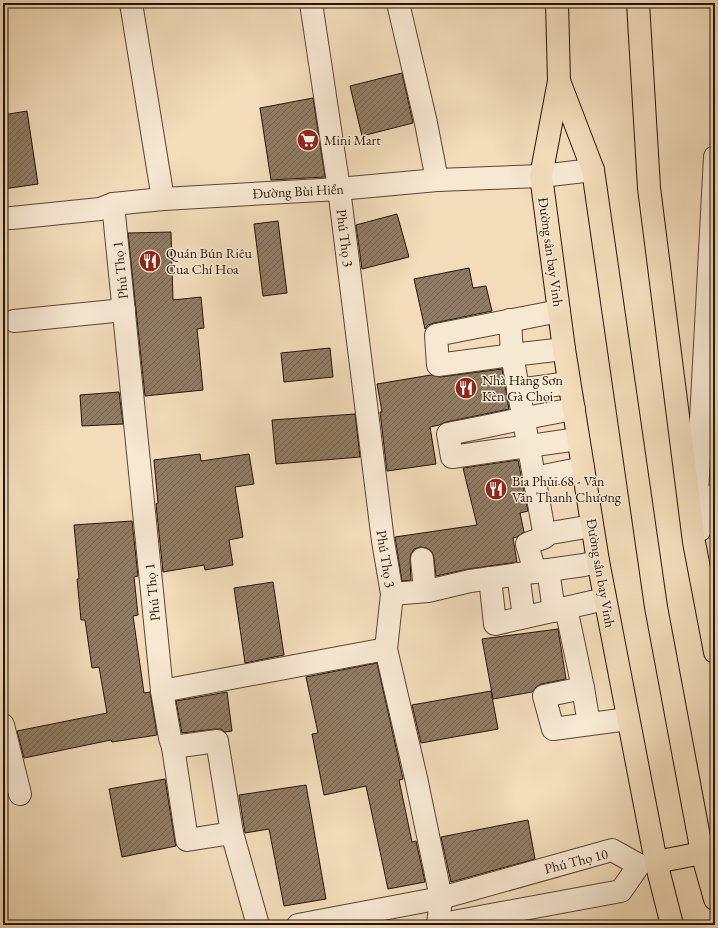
<svg xmlns="http://www.w3.org/2000/svg" width="718" height="928" font-family="'EB Garamond',serif">
  <style>
    .building { fill: url(#building-hatch); stroke: #261307 }
    .lines { fill: none; stroke-linecap: round; stroke-linejoin: round }
    .minor-casing { stroke: #594534; stroke-width: 24 }
    .major-casing { stroke: #261307; stroke-width: 24 }
    .minor { stroke: #f7e8d2; stroke-width: 22 }
    .major { stroke: #f2dcba; stroke-width: 22 }
    .labels { text-anchor: middle; stroke-width: 3; stroke-linejoin: round; paint-order: stroke }
    .poi-label { font-size: 14px; fill: #261307; stroke: #f7e8d2; text-anchor: start }
    .street-label { font-size: 14px; fill: #261307; stroke: #f7e8d2 }
  </style>
  <defs>
    <pattern id="building-hatch" width="6" height="6" patternUnits="userSpaceOnUse"><rect width="6" height="6" fill="#907c64"/><path d="M-1 1l2-2M0 6l6-6M5 7l2-2" fill="none" stroke="#756450"/></pattern>
  </defs>
  <rect width="100%" height="100%" fill="#f2dcba"/>
  <filter id="stains"><feTurbulence type="fractalNoise" baseFrequency=".005" numOctaves="4"/><feColorMatrix values="0 0 0 0 .2 0 0 0 0 .09 0 0 0 0 .02 0 0 0 .5 -.17"/></filter>
  <radialGradient id="worn" r=".72"><stop offset=".6" stop-color="#630" stop-opacity="0"/><stop offset="1" stop-color="#630" stop-opacity=".3"/></radialGradient>
  <g class="building">
    <path d="M402 73 413 123 362 136 350 86Z"/>
    <path d="M313 98 325 177 271 180 260 108Z"/>
    <path d="M27 111 38 184 3 189V115Z"/>
    <path d="M397 214 409 257 362 269 356 225Z"/>
    <path d="M278 221 287 293 263 296 254 224Z"/>
    <path d="M171 232 173 300 201 297 204 328 197 329 203 390 145 396 128 233Z"/>
    <path d="M469 268 473 288 486 286 492 311 434 323 428 325 425 329 414 279Z"/>
    <path d="M330 348 333 377 284 382 281 353Z"/>
    <path d="M502 369 509 409 446 422 439 425 430 427 436 464 387 471 380 412H382L377 384 431 375 440 377Z"/>
    <path d="M119 392 123 424 82 426 80 395Z"/>
    <path d="M355 414 360 457 276 464 272 420Z"/>
    <path d="M200 454 201 461 249 454 254 484 235 487 243 537 229 540 233 565 205 570 204 565 163 572 156 504 158 503 154 460Z"/>
    <path d="M518 460 528 511 520 513 524 532 517 537 513 538 517 562 468 569 436 576 434 558 432 552 427 548 420 547 414 549 411 554 410 560 411 580 402 581 395 537 477 525 463 468Z"/>
    <path d="M132 521 138 576 134 577 138 615 133 616 144 693 150 692 157 735 112 742 111 740 24 758 17 731 107 713 99 667 92 668 85 620H81L77 579H79L74 525Z"/>
    <path d="M273 582 284 655 245 663 234 588Z"/>
    <path d="M558 629 566 679 541 684 536 687 532 692 493 699 482 639Z"/>
    <path d="M377 663 403 779 399 780 412 842 416 841 425 882 388 889 366 786 324 795 312 734 318 733 306 677Z"/>
    <path d="M491 691 498 729 421 743 412 705Z"/>
    <path d="M227 692 232 731 225 732 221 729H215L182 733 176 701Z"/>
    <path d="M165 779 175 842 176 846 122 857 109 789Z"/>
    <path d="M306 785 326 899 284 906 269 829 245 833 239 795Z"/>
    <path d="M528 820 535 859 451 882 441 837Z"/>
  </g>
  <g class="lines">
    <g class="minor-casing">
      <g id="minor">
        <path d="M131 3 163 199"/>
        <path d="M311 3 339 189 383 541 392 594 386 649 416 778 441 898 438 925"/>
        <path d="M398 3 426 123 437 180"/>
        <path d="M113 204 162 691 170 738 173 747 217 741 232 833 258 925"/>
        <path d="M3 218H12L100 209 113 204 163 199 339 189 437 180 541 176 593 170"/>
        <path d="M510 320 512 355 564 349"/>
        <path d="M14 321 124 310"/>
        <path d="M518 390 569 383"/>
        <path d="M574 409C532 416 490 426 448 434L452 457 578 439"/>
        <path d="M534 478 583 468"/>
        <path d="M696 513 715 157"/>
        <path d="M700 530 715 495"/>
        <path d="M545 534 592 526"/>
        <path d="M422 559 425 591"/>
        <path d="M548 570 554 611"/>
        <path d="M535 572 527 544 545 537 512 355 438 365 436 335 559 311"/>
        <path d="M518 574 524 617"/>
        <path d="M490 578 495 624 605 599"/>
        <path d="M392 594 428 591 470 581 584 565 598 561"/>
        <path d="M566 608 583 688 544 696 553 729 628 719"/>
        <path d="M583 688 589 724"/>
        <path d="M162 691 386 649"/>
        <path d="M3 725 20 794"/>
        <path d="M173 747 187 840 232 833"/>
        <path d="M298 925 441 898 612 850 639 865"/>
        <path d="M437 925 621 891 639 865"/>
      </g>
    </g>
    <g class="major-casing">
      <g id="major">
        <path d="M557 3 559 81 541 176 564 349 598 561 656 862 672 925"/>
        <path d="M638 3 649 188 694 542 715 652"/>
        <path d="M559 81 593 170 656 607 702 853 715 899"/>
        <path d="M656 862 702 853"/>
      </g>
    </g>
    <use href="#minor" class="minor"/>
    <use href="#major" class="major"/>
  </g>
  <defs>
    <g id="supermarket-disc" transform="scale(1.15)"><circle r="9.5" fill="#8f2418" stroke="#f7e8d2"/><path d="M-6-5.5h2.5l.6 2H6L4.5 2H-2.5L-4.4-4H-6ZM-1.5 3.2a1.3 1.3 0 1 0 .1 0ZM3 3.2a1.3 1.3 0 1 0 .1 0Z" fill="#fff"/></g>
    <g id="restaurant-disc" transform="scale(1.15)"><circle r="9.5" fill="#8f2418" stroke="#f7e8d2"/><path d="M-5-6h1v4h1v-4h1v4h1v-4h1v5L-1.5 .5V6h-2V.5L-5-1ZM5-6V6H3V1.5H1.5Q1.5-4 5-6Z" fill="#fff"/></g>
  </defs>
  <g fill-rule="evenodd">
    <use href="#supermarket-disc" x="308" y="140"/>
    <use href="#restaurant-disc" x="150" y="261"/>
    <use href="#restaurant-disc" x="466" y="388"/>
    <use href="#restaurant-disc" x="496" y="489"/>
  </g>
  <g class="labels">
    <g class="poi-label">
      <text x="324" y="145">Mini Mart</text>
      <text x="166" y="258">Quán Bún Riêu<tspan x="166" dy="16">Cua Chí Hoa</tspan></text>
      <text x="482" y="385">Nhà Hàng Sơn<tspan x="482" dy="16">Kèn Gà Chọi</tspan></text>
      <text x="512" y="486">Bia Phủi 68 - Văn<tspan x="512" dy="16">Văn Thanh Chương</tspan></text>
    </g>
    <g class="street-label">
      <text transform="translate(298 191) rotate(-3)" y="5">Đường Bùi Hiển</text>
      <text transform="translate(345 238) rotate(83)" y="5">Phú Thọ 3</text>
      <text transform="translate(551 252) rotate(82)" y="5">Đường sân bay Vinh</text>
      <text transform="translate(120 270) rotate(-96)" y="5">Phú Thọ 1</text>
      <text transform="translate(386 559) rotate(81)" y="5">Phú Thọ 3</text>
      <text transform="translate(601 573) rotate(80)" y="5">Đường sân bay Vinh</text>
      <text transform="translate(152 592) rotate(-96)" y="5">Phú Thọ 1</text>
      <text transform="translate(576 861) rotate(-14)" y="5">Phú Thọ 10</text>
    </g>
  </g>
  <rect width="718" height="928" fill="none" stroke="#f2dcba" stroke-width="16"/>
  <rect x="4" y="4" width="710" height="920" fill="none" stroke="#261307" stroke-width="2"/>
  <rect x="8" y="8" width="702" height="912" fill="none" stroke="#261307"/>
  <rect width="100%" height="100%" filter="url(#stains)"/>
  <rect width="100%" height="100%" fill="url(#worn)"/>
</svg>
